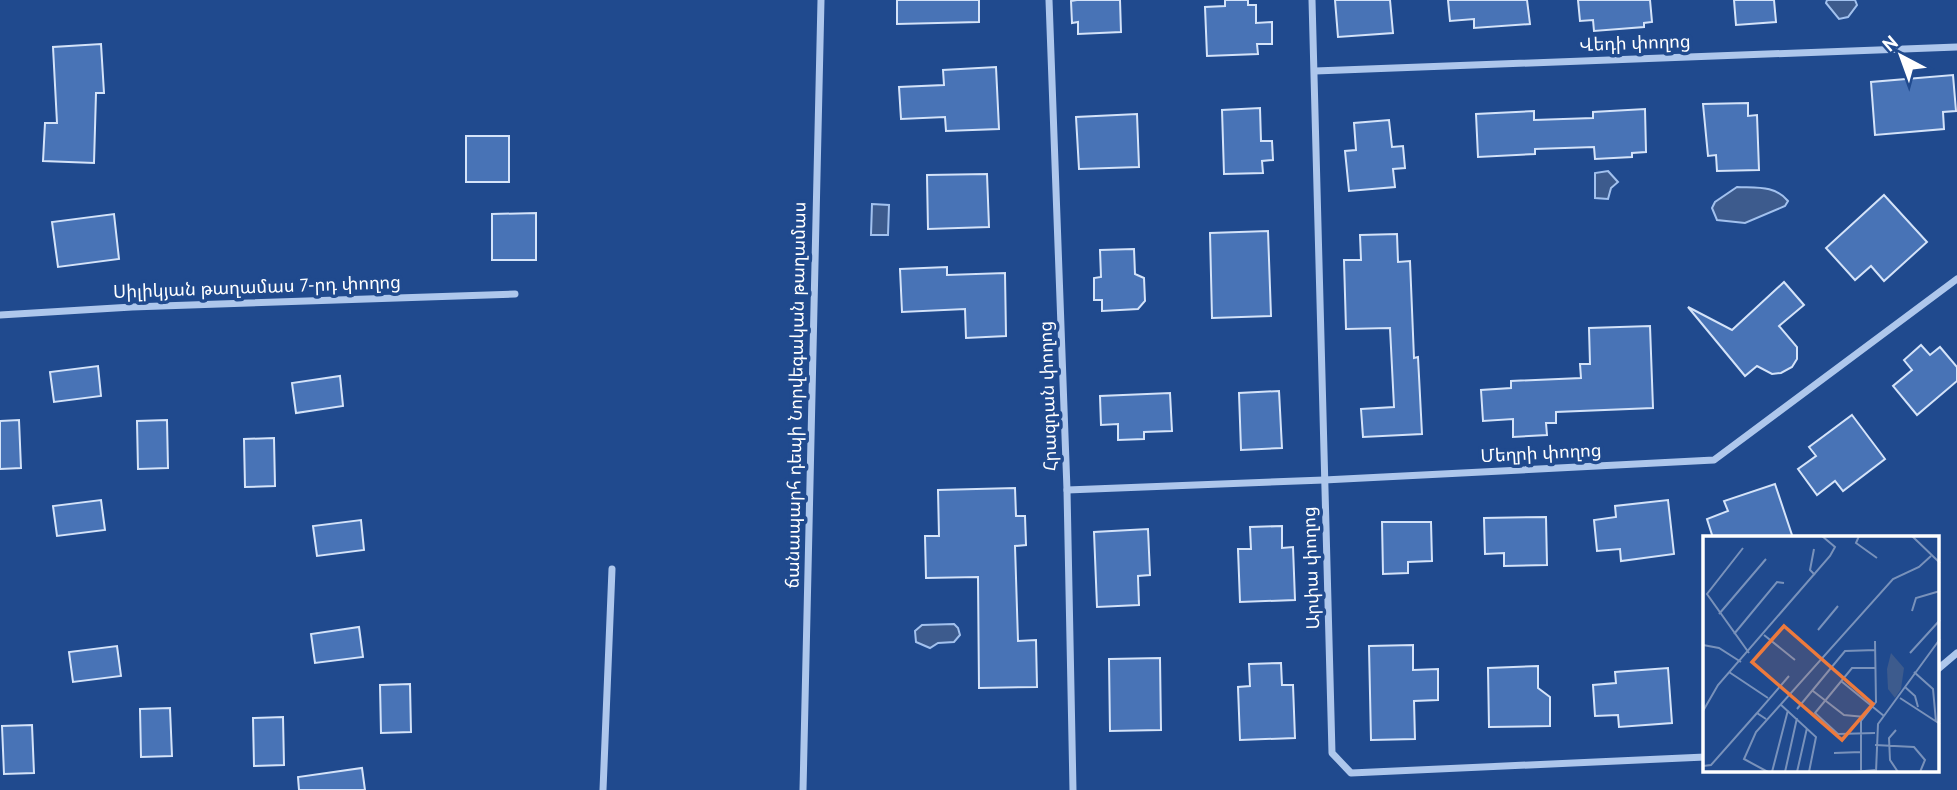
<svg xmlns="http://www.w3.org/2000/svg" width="1957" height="790" font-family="'PT Sans','Noto Sans Armenian',sans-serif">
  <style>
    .water { fill: #3d5b8d; stroke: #a2c1ee; stroke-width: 2 }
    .building { fill: #4873b6; stroke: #d4e3f9; stroke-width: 2 }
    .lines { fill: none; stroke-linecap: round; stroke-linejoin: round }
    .street { stroke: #aec7ec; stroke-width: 7 }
    .labels { text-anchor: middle; stroke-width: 7; stroke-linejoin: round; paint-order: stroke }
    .street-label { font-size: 18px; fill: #fff; stroke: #204a8e }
    .inset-road { fill: none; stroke: #7992bb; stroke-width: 2 }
    .view { fill: #ed7a3d; fill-opacity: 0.15; stroke: #ed7a3d; stroke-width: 3.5 }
    .inset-edge { fill: none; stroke: #fff; stroke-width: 3.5 }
  </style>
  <rect width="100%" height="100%" fill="#204a8e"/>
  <g class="water">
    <path d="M1827 0H1855L1857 5 1848 17 1839 19 1826 3Z"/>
    <path d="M1608 171 1618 182 1611 188 1608 199 1595 198V173Z"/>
    <path d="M1737 187C1756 188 1775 185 1788 201L1785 206 1745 223 1717 220 1712 208 1715 202Z"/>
    <path d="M872 204 889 205 888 235H871Z"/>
    <path d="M954 624 958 628 960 635 954 642 938 643 930 648 916 642 915 631 922 625Z"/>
  </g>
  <g class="building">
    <path d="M897 0H979V22L897 24Z"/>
    <path d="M1077 0H1120L1121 32 1078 34V22L1072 23 1071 1Z"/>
    <path d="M1225 0H1248V5H1256V23L1272 22V44H1257L1258 54 1207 56 1205 7 1225 6Z"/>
    <path d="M1335 0H1390L1393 33 1338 37Z"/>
    <path d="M1448 0H1527L1530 24 1474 28V19L1450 21Z"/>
    <path d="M1578 0H1650L1652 22 1644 23V27L1594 31 1593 20 1580 21Z"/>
    <path d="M1734 0H1774L1776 22 1736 25Z"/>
    <path d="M101 44 104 93H96L94 163 43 161 45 123H57L53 47Z"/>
    <path d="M996 67 999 129 946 131 945 117 901 119 899 87 944 85 943 70Z"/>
    <path d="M1953 75 1956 111 1943 112 1944 129 1875 135 1871 82Z"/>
    <path d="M1748 103V116L1757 115 1759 170 1717 171 1716 155 1708 156 1703 104Z"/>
    <path d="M1260 108 1261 141H1272L1273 160 1262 161 1263 173 1224 174 1222 110Z"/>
    <path d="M1645 109 1646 152 1632 153V157L1595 159 1594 147 1535 149V154L1478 157 1476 114 1534 111V120L1593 118V112Z"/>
    <path d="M1137 114 1139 167 1079 169 1076 117Z"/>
    <path d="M1389 120 1392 147 1403 146 1405 168 1393 169 1395 187 1349 191 1345 151 1356 150 1354 123Z"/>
    <rect x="466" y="136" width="43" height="46"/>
    <path d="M987 174 989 227 928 229 927 175Z"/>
    <path d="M1884 195 1927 242 1884 281 1871 266 1855 280 1826 248Z"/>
    <path d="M536 213V260H492V214Z"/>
    <path d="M114 214 119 259 58 267 52 222Z"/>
    <path d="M1268 231 1271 316 1212 318 1210 233Z"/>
    <path d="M1397 234 1398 262 1410 261 1414 358 1418 357 1422 434 1363 437 1361 409 1394 407 1390 328 1346 329 1344 260H1361L1360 235Z"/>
    <path d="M1134 249 1135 274 1144 278 1145 301 1138 309 1102 311V300H1094V278L1101 277 1100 250Z"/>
    <path d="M947 267V275L1005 273 1006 336 966 338 965 309 902 312 900 269Z"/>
    <path d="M1784 282 1804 305 1779 326 1797 347V359L1792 367 1781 373 1772 374 1757 366 1745 376 1688 307 1732 330Z"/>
    <path d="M1650 326 1653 408 1556 412V423H1546L1547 435 1513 437V419L1483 421 1481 390 1511 388V381L1581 378 1580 364H1590L1589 328Z"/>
    <path d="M1921 345 1930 355 1940 347 1957 367V381L1917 415 1893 386 1912 370 1904 360Z"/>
    <path d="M98 366 101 396 54 402 50 372Z"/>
    <path d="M340 376 343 406 296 413 292 383Z"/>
    <path d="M1279 391 1282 448 1241 450 1239 393Z"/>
    <path d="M1170 393 1172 431 1144 432V439L1118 440V424L1101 425 1100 396Z"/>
    <path d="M1852 415 1885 459 1843 491 1835 481 1817 495 1798 469 1816 456 1809 447Z"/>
    <path d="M19 420 21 468 0 469V421Z"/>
    <path d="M167 420 168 468 138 469 137 421Z"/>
    <path d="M274 438 275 486 245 487 244 439Z"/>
    <path d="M1775 484 1793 538H1713L1707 519 1728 511 1724 501Z"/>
    <path d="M1015 488 1016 516H1025L1026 545 1015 546 1018 641 1036 640 1037 687 979 688 978 577 926 578 925 536H939L938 490Z"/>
    <path d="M101 500 105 530 57 536 53 506Z"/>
    <path d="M1668 500 1674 554 1621 561 1620 549 1597 551 1594 520 1616 517 1615 506Z"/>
    <path d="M1546 517 1547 565 1504 566V553L1485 554 1484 518Z"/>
    <path d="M361 520 364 550 317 556 313 526Z"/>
    <path d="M1382 522H1431L1432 561 1408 562V573L1383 574Z"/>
    <path d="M1282 526V548L1293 547 1295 600 1240 602 1238 549H1251L1250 527Z"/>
    <path d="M1148 529 1150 575 1138 576 1139 605 1097 607 1094 532Z"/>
    <path d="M359 627 363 657 315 663 311 634Z"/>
    <path d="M1413 645V670L1438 669V700L1414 701 1415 739 1371 740 1369 646Z"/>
    <path d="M117 646 121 676 73 682 69 652Z"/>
    <path d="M1160 658 1161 730 1110 731 1109 659Z"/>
    <path d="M1281 663 1282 685H1293L1295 738 1240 740 1238 687 1250 686 1249 664Z"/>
    <path d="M1538 666V688L1550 697V726L1489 727 1488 668Z"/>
    <path d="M1668 668 1672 723 1619 727 1618 715 1595 716 1593 685 1616 683 1615 672Z"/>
    <path d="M410 684 411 732 381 733 380 685Z"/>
    <path d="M170 708 172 756 141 757 140 709Z"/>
    <path d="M283 717 284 765 254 766 253 718Z"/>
    <path d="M32 725 34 773 4 774 2 726Z"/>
    <path d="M362 768 365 790H299L298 777Z"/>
  </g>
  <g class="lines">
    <g class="street">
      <path d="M1049 0 1067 490 1073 790"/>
      <path d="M1312 0 1332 753 1351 773 1705 757"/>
      <path d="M1315 71 1957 47"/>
      <path d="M0 315 132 307 515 294"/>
      <path d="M1067 490 1324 480 1714 460 1957 279"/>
      <path d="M1938 669 1957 653"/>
      <path d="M603 790 612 569"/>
      <path d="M803 790 821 0"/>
    </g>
  </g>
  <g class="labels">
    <g class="street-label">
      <text transform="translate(1635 43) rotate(-2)" y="6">Վեդի փողոց</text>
      <text transform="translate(257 287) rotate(-2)" y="6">Սիլիկյան թաղամաս 7-րդ փողոց</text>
      <text transform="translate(796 395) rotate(-89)" y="6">ճանապարհ դեպի Նորվեգական թաղամաս</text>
      <text transform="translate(1048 396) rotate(-92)" y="6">Հրազդան փողոց</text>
      <text transform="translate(1541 453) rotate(-3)" y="6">Մեղրի փողոց</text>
      <text transform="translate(1311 568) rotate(-92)" y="6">Արփա փողոց</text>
    </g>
  </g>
  <g transform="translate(1703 536)">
    <rect width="236" height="236" fill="#204a8e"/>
    <path d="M188 117 201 132 198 153 192 162 185 153 184 133Z" fill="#3d5b8d"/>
    <path class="inset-road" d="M156 0 153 7 174 22M209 0 237 27M40 12 4 58 46 117M111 13 107 34 112 39M209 75 213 62 237 55M16 78 63 23M115 94 135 70M31 98 74 46 81 47M61 99 92 124M0 109 16 112 38 126M207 117 237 84M26 136 65 162M211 136 230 153 233 186M138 145 181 180M202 151 212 160 215 171M110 155 141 179 162 181M197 162 237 188M77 168 113 201 106 236M94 173 142 115 173 114M0 175 15 149 127 20 132 11 119 0M63 183 54 177 86 140M193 194 186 202 187 224 195 236M172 197 135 198 112 177 149 132H173M172 209 211 211 222 224 217 236M131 217 158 216M0 230 8 229 54 177M158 234V185L173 166 172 105M65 236 41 223 53 196 190 43 216 31 228 20M69 236 85 174M82 236 94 182M94 236 104 192M151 236 172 234M173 236 175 188 237 103"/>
    <path class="view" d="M81 90 170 168 139 204 49 126Z"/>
    <rect width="236" height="236" class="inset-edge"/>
  </g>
  <g transform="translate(1901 56) rotate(319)" stroke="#204a8e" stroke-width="5" paint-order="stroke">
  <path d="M0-5L12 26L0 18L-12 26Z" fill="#ffffff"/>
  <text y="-10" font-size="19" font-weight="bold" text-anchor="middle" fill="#ffffff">N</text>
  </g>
</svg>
